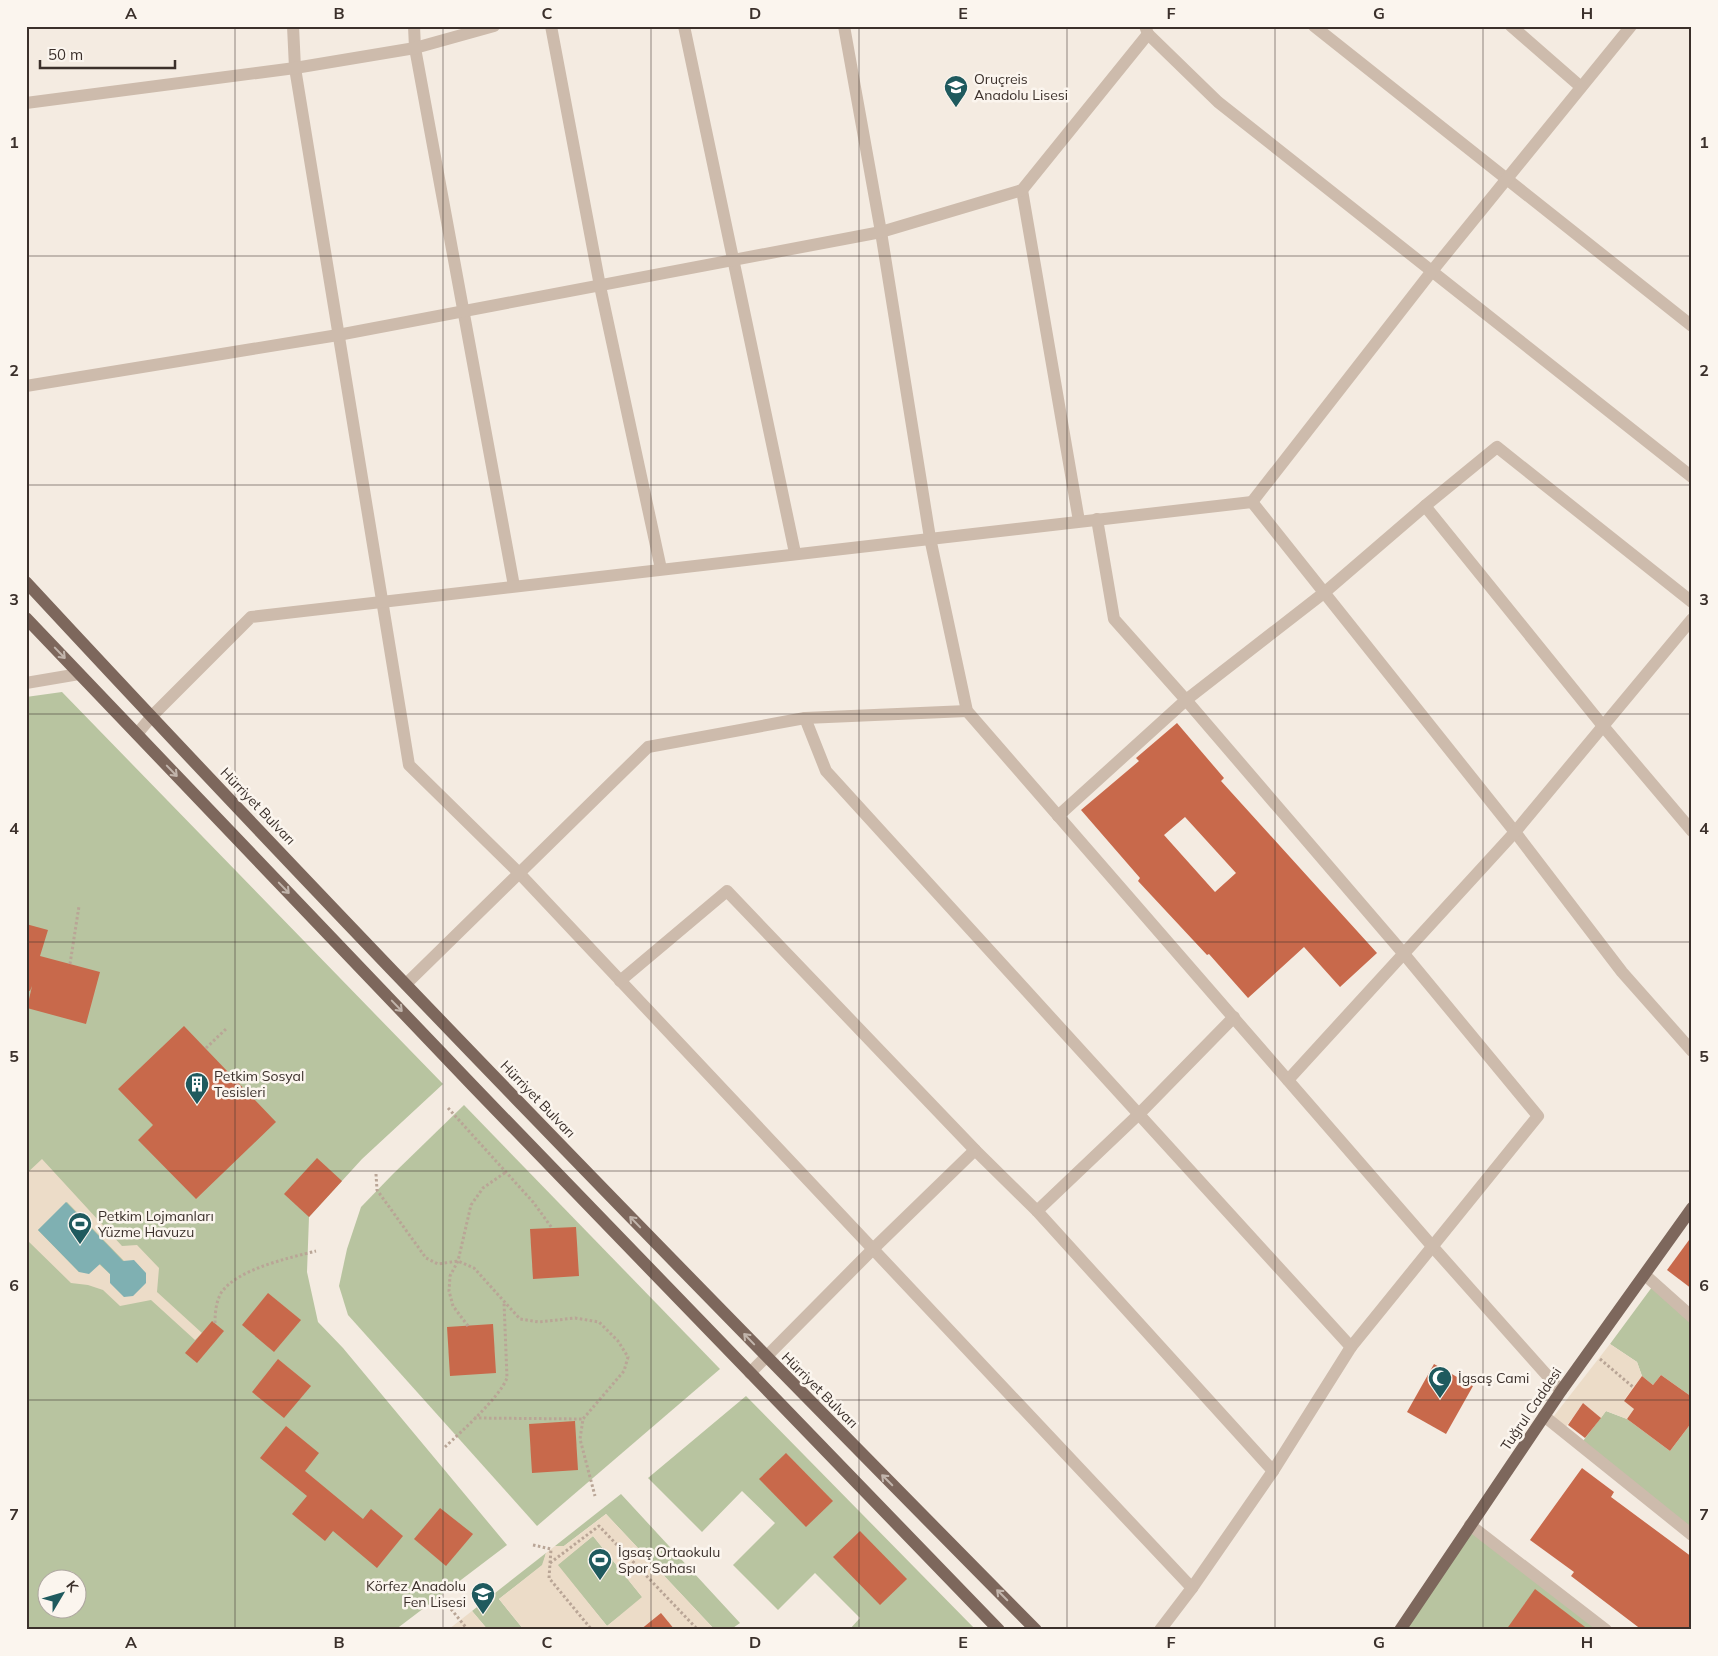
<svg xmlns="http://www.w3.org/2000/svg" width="1718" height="1656" font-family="Mulish,sans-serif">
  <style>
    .green { fill: #b8c4a0; fill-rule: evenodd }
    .plaza { fill: #ecdcc8; fill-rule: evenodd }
    .water { fill: #7fb0b2 }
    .building { fill: #c8694b; fill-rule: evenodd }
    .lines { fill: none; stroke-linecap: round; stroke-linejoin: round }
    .path { stroke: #b9a596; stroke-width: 3; stroke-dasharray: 2.5 2.5; stroke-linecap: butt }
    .minor { stroke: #cdbbac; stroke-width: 12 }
    .major { stroke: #7d675c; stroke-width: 12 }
    .oneway { stroke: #c2b5ac }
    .grid { fill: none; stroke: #3b302b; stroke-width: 1; stroke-opacity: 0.55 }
    .labels { text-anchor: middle; stroke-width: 5; stroke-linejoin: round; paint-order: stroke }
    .poi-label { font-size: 14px; fill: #3b302b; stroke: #fbf5ee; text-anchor: start }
    .street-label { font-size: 14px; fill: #3b302b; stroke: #fbf5ee }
    .neatline { fill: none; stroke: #3b302b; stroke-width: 2 }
    .grid-label { font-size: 16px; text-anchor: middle; font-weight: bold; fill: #3b302b }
  </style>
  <rect width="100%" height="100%" fill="#f4ebe1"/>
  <g class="green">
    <path d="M62 692 443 1084 362 1159 309 1217 307 1272 318 1322 343 1348 507 1545 395 1630H26V697ZM48 1578H78V1608H48Z"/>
    <path d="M464 1105 720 1369 537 1526 348 1315 339 1286 347 1249 361 1207 393 1174Z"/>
    <path d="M1655 1283 1692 1317V1397L1661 1375 1653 1385 1642 1376 1637 1362 1610 1344Z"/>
    <path d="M746 1396 976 1630H849L860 1618 815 1573 778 1610 733 1565 775 1523 742 1491 702 1532 648 1478Z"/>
    <path d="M1606 1411 1627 1419 1670 1451 1692 1422V1535L1580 1445Z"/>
    <path d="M621 1494 740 1623 730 1630H715L606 1514 564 1546H555Z"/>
    <path d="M1470 1525 1606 1630H1400Z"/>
    <path d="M593 1536 643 1598 607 1626 557 1565Z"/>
    <path d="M546 1553 543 1565 499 1599 524 1630H488L472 1611Z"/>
  </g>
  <g class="plaza">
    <path d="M42 1159 122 1246 137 1245 159 1268 157 1292 202 1333 195 1340 151 1300 120 1306 103 1290 88 1285 71 1283 26 1239V1174ZM67 1202 124 1261 110 1274 99 1264 79 1272 38 1230Z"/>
    <path d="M1610 1344 1637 1362 1642 1376 1624 1400 1634 1409 1627 1419 1606 1411 1601 1418 1583 1403 1563 1431 1550 1421Z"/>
    <path d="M606 1514 715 1630H675L661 1614 640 1630H524L499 1599 542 1565 546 1553 555 1546H564ZM593 1536 642 1597 607 1626 558 1565Z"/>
    <path d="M472 1611 488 1630H449V1629Z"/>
  </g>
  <path class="water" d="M66 1202 123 1261 134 1260 146 1273V1283L133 1296 124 1297 110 1283V1274L100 1264 89 1274 79 1272 38 1230Z"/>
  <g class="building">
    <path d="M1177 723 1224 778 1221 781 1377 953 1340 987 1304 947 1248 998 1209 954 1207 955 1138 881 1140 878 1081 810 1139 761 1136 758ZM1185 817 1236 873 1215 892 1164 835Z"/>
    <path d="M26 924 48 930 40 956 100 972 86 1024 27 1008 32 986 30 991 26 990Z"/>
    <path d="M184 1026 276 1122 196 1199 138 1140 153 1125 118 1089Z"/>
    <path d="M317 1158 342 1181 309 1217 284 1194Z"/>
    <path d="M576 1227 579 1276 533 1279 530 1229Z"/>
    <path d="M1692 1236V1289L1667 1270Z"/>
    <path d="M268 1293 301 1320 274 1352 242 1325Z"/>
    <path d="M212 1321 224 1331 197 1363 185 1353Z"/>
    <path d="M493 1324 496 1373 450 1376 447 1327Z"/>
    <path d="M278 1359 311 1386 284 1418 252 1392Z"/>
    <path d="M1434 1364 1473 1386 1446 1434 1407 1412Z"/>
    <path d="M1661 1375 1692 1397V1422L1670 1451 1627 1419 1634 1409 1624 1401 1642 1376 1653 1385Z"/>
    <path d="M1583 1403 1601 1418 1585 1438 1568 1425Z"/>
    <path d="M575 1421 578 1470 532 1473 529 1424Z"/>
    <path d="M286 1426 319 1453 305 1471 363 1519 371 1509 403 1536 377 1568 333 1531 325 1541 292 1514 307 1496 260 1458Z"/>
    <path d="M786 1453 833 1501 806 1527 759 1479Z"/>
    <path d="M1582 1468 1614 1492 1611 1497 1692 1557V1630H1642L1571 1576 1574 1572 1530 1540Z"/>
    <path d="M440 1508 473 1534 446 1566 414 1539Z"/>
    <path d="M860 1531 907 1579 880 1605 833 1557Z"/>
    <path d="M1535 1589 1589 1630H1506Z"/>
    <path d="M661 1613 675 1630H640Z"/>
  </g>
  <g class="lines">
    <g class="path">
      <path d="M70 964 79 906"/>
      <path d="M206 1048 226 1029"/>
      <path d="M448 1108 533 1202 552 1228"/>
      <path d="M376 1174 377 1190 426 1258 438 1264 458 1261 474 1268 520 1319 539 1322 575 1318 599 1322 618 1341 628 1357 624 1371 583 1419 580 1439 595 1496"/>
      <path d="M215 1323C215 1313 216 1302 221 1293 237 1269 289 1258 316 1251"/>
      <path d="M468 1326 453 1306 449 1291 450 1276 458 1261 471 1205 483 1188 506 1172"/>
      <path d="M1600 1359 1633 1387"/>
      <path d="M474 1418 583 1419"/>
      <path d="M445 1447C462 1431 499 1398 507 1378L504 1302"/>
      <path d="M533 1545 551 1549 549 1578 592 1630"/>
      <path d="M550 1563 599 1526 698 1630"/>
      <path d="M451 1609 468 1630"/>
    </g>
    <g class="minor">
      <path d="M293 26 295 68 409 765 519 873 1192 1588"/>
      <path d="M414 26 415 48 514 586"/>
      <path d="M551 26 600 286 661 569"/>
      <path d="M684 26 795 553"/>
      <path d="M844 26 881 232 930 538 967 711 1432 1246 1561 1391"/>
      <path d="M1145 26 1148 34 1218 102 1692 477"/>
      <path d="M1314 26 1692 326"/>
      <path d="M1511 26 1581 87"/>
      <path d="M26 103 295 68 415 48 494 26"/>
      <path d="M1022 190 1079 521"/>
      <path d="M26 386 338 335 881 232 1022 190 1148 34"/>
      <path d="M1252 502 1432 271 1631 26"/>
      <path d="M1425 506 1603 726 1692 831"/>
      <path d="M1097 519 1114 619 1186 700 1404 954 1538 1116 1351 1347 1273 1471 1192 1588 1160 1630"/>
      <path d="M26 683 79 674"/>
      <path d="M805 718 826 771 1351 1347"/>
      <path d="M137 734 152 716 251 617 1252 502 1515 832 1622 972 1692 1051"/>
      <path d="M1058 816 1186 700 1325 592 1425 506 1497 447 1692 602"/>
      <path d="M620 981 727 891 975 1150 1037 1211 1273 1471"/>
      <path d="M406 984 648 747 805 718 967 711"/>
      <path d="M1288 1080 1515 832 1692 619"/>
      <path d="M1037 1211 1139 1114 1234 1017"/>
      <path d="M1645 1275 1692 1317"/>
      <path d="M750 1373 873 1249 975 1150"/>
      <path d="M1544 1416 1692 1535"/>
      <path d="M1470 1525 1606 1630"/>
    </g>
    <g class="major">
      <path d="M26 582C356 938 695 1285 1036 1630"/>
      <path d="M26 618 473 1086 999 1630"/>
      <path d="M1400 1630 1561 1391 1692 1208"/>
    </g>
  </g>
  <defs><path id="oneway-shaft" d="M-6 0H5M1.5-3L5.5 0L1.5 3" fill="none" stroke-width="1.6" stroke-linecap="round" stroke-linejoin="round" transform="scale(1.25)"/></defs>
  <g class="oneway">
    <use href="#oneway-shaft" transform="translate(60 653) rotate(46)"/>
    <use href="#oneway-shaft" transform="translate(172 771) rotate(46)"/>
    <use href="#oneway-shaft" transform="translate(284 888) rotate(46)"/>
    <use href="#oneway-shaft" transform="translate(397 1006) rotate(46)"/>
    <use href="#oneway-shaft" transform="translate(635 1222) rotate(-134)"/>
    <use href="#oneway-shaft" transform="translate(749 1339) rotate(-134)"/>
    <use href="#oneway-shaft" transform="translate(887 1480) rotate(-135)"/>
    <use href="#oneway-shaft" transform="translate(1002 1595) rotate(-135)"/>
  </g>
  <path class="grid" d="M235 26V1630M443 26V1630M651 26V1630M859 26V1630M1067 26V1630M1275 26V1630M1483 26V1630M26 256H1692M26 485H1692M26 714H1692M26 942H1692M26 1171H1692M26 1400H1692"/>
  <defs>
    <g id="school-pin" transform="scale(1.25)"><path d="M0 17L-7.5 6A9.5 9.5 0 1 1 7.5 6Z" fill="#1f5a5e" stroke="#fbf5ee"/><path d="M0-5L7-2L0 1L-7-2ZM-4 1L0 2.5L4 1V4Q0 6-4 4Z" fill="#fff"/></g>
    <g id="building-pin" transform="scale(1.25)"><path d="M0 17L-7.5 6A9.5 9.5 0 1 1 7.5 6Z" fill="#1f5a5e" stroke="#fbf5ee"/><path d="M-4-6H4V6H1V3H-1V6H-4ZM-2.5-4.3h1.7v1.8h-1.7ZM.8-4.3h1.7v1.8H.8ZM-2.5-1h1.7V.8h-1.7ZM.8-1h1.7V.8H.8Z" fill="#fff"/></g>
    <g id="stadium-pin" transform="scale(1.25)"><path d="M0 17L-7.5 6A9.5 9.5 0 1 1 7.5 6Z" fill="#1f5a5e" stroke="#fbf5ee"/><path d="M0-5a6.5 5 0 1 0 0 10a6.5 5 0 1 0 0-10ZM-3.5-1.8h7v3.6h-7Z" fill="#fff"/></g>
    <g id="mosque-pin" transform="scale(1.25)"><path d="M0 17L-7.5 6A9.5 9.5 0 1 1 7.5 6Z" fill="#1f5a5e" stroke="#fbf5ee"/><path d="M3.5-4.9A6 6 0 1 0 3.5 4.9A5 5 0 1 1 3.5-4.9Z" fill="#fff"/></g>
  </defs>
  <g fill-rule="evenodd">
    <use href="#school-pin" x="956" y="87"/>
    <use href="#building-pin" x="197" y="1084"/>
    <use href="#stadium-pin" x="80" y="1224"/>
    <use href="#mosque-pin" x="1440" y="1378"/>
    <use href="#stadium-pin" x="600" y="1560"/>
    <use href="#school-pin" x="483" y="1594"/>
  </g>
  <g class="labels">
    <g class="poi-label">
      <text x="974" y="84">Oruçreis<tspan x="974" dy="16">Anadolu Lisesi</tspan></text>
      <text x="214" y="1081">Petkim Sosyal<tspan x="214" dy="16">Tesisleri</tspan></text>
      <text x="98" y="1221">Petkim Lojmanları<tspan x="98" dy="16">Yüzme Havuzu</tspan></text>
      <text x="1458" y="1383">İgsaş Cami</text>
      <text x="618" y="1557">İgsaş Ortaokulu<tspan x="618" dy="16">Spor Sahası</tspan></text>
      <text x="466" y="1591" text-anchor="end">Körfez Anadolu<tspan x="466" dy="16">Fen Lisesi</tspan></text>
    </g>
    <g class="street-label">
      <text transform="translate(258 806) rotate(46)" y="5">Hürriyet Bulvarı</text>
      <text transform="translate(538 1099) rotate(46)" y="5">Hürriyet Bulvarı</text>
      <text transform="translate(820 1390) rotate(45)" y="5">Hürriyet Bulvarı</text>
      <text transform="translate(1531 1409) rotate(-56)" y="5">Tuğrul Caddesi</text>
    </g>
  </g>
  <rect width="1718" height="1656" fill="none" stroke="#fbf5ee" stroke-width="55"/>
  <g transform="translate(62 1594) rotate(52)"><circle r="24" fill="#fbf5ee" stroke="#aea6a0"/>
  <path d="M0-4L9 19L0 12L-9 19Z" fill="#1f5a5e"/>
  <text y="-8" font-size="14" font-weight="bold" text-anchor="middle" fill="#3b302b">K</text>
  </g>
  <path d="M40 60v8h135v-8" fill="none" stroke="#3b302b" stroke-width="2.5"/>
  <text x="48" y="60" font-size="15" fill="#3b302b" stroke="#fbf5ee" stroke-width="4" paint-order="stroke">50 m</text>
  <rect x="28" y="28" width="1662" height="1600" class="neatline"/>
  <g class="grid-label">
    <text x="131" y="19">A</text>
    <text x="339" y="19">B</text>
    <text x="547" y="19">C</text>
    <text x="755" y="19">D</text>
    <text x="963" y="19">E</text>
    <text x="1171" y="19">F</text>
    <text x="1379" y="19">G</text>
    <text x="1587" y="19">H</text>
    <text x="14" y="148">1</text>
    <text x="1704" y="148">1</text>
    <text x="14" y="376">2</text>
    <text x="1704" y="376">2</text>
    <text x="14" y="605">3</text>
    <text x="1704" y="605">3</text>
    <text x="14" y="834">4</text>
    <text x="1704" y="834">4</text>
    <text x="14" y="1062">5</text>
    <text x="1704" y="1062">5</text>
    <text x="14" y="1291">6</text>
    <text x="1704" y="1291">6</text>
    <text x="14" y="1520">7</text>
    <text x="1704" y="1520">7</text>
    <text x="131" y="1648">A</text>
    <text x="339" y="1648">B</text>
    <text x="547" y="1648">C</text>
    <text x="755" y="1648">D</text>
    <text x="963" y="1648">E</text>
    <text x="1171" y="1648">F</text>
    <text x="1379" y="1648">G</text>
    <text x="1587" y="1648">H</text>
  </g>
</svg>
